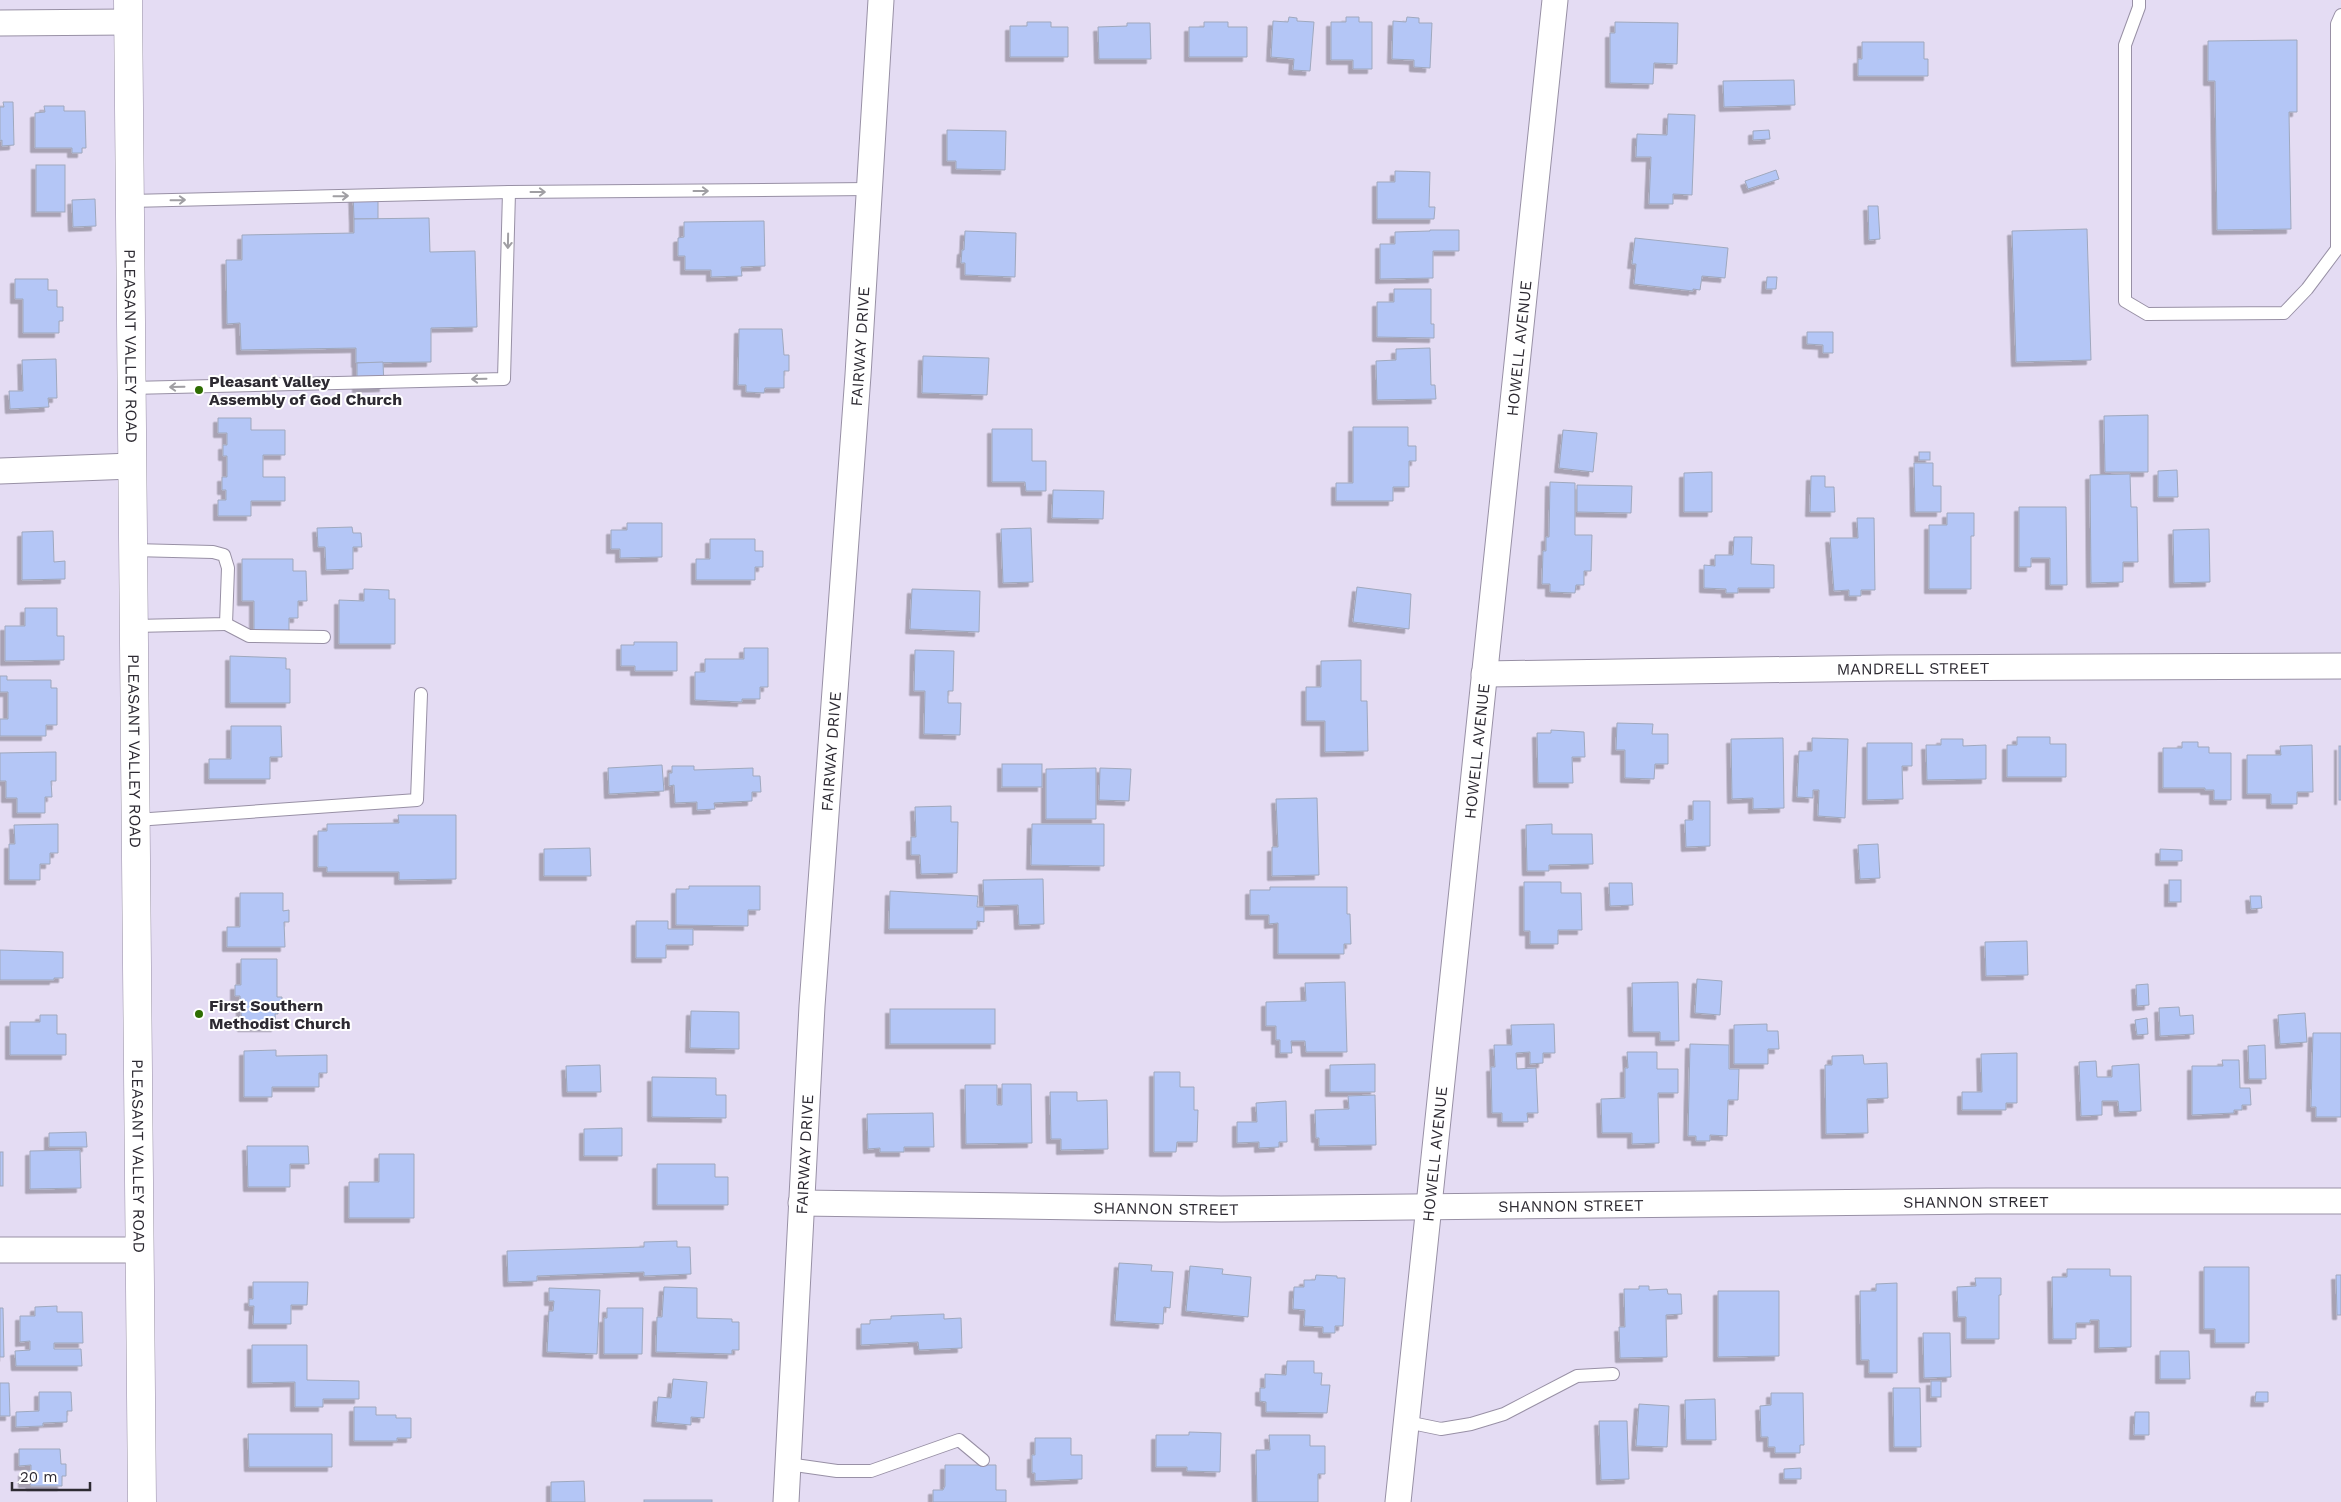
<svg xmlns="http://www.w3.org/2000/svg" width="2341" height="1502" font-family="'Work Sans',sans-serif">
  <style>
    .building { fill: #b4c6f6; stroke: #9fa8bd; filter: url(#shadow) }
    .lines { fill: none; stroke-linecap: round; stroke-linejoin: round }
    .service-casing { stroke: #9890a5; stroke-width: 14 }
    .minor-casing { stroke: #9890a5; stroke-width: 27 }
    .tertiary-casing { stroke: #9890a5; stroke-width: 29 }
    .service { stroke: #fff; stroke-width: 12 }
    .minor { stroke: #fff; stroke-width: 25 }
    .tertiary { stroke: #fff; stroke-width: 28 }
    .oneway { stroke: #a09fa3 }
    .poi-dot { fill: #2e6d01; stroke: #fff; stroke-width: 2 }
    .labels { text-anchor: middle; stroke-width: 4; stroke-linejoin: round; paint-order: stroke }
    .street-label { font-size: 16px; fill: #2d2a32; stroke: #fff }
    .poi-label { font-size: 16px; font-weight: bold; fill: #2d2a32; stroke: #fff; text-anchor: start }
  </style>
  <defs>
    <filter id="shadow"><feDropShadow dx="-4.5" dy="4.5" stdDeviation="0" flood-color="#0004"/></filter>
  </defs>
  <rect width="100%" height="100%" fill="#e4dcf3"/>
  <g class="building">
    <path d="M1289 17 1297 18V21L1314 22 1310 71 1293 70 1294 59 1271 57 1273 21 1288 22Z"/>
    <path d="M1346 17H1359V22H1372V69H1353V60H1331V22H1346Z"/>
    <path d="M1407 17 1419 18V23H1432L1430 68 1414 67V60L1392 59 1393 21 1406 22Z"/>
    <path d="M1027 22H1051V27H1068V57H1010V26H1027Z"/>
    <path d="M1204 22H1228V27H1247V57H1189V27H1204Z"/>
    <path d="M1615 22 1678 23 1677 64 1654 63 1653 84 1610 83V33H1615Z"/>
    <path d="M1127 23H1150L1151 59H1099L1098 27 1127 26Z"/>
    <path d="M2297 40V112H2289L2291 229 2217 230 2215 81H2208V41Z"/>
    <path d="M1862 42H1924V59H1928V76H1858V59H1862Z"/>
    <path d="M1794 80 1795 105 1724 107 1723 81Z"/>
    <path d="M3 102H13L14 145 2 146V140L0 141V107H4Z"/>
    <path d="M44 106H64V111H85L86 148H82V153H72V148H35V113L45 112Z"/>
    <path d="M1668 114 1695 115 1692 195 1673 194V204H1649L1651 157H1636L1637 134 1667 135Z"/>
    <path d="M947 130 1006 131 1005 170 956 169V161H947Z"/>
    <path d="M1769 130 1770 139 1753 140V131Z"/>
    <rect x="36" y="165" width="29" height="47"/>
    <path d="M1776 170 1779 179 1748 189 1745 181Z"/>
    <path d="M1395 171 1430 172 1429 207H1435L1434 219H1377V182H1395Z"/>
    <path d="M378 192V219H354L353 193Z"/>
    <path d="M95 199 96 226 73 227 72 200Z"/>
    <path d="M1868 206H1878L1880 239 1869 240Z"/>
    <path d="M429 218 430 252 475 251 477 327 431 328V362L356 363V348L241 350 240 323 227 324 226 260H242V235L354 233V219Z"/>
    <path d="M764 221 765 266 741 267 742 276 711 277V270H685V256H678V238L684 237V222Z"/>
    <path d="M2087 229 2091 360 2016 362 2012 231Z"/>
    <path d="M1430 230H1459V251H1433V278L1380 279V244H1395V232L1430 231Z"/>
    <path d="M965 231 1016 233 1015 277 965 275V263H961L962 250H964Z"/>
    <path d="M1635 238 1728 248 1725 278 1702 276 1700 290 1693 289V291L1634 284 1636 264H1632Z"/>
    <path d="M1767 277H1777L1776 289H1766Z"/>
    <path d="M15 279H48V290H57V307H63V321H59V333H23V299H15Z"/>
    <path d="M1394 289H1431V324H1434V338L1377 337V302H1394Z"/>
    <path d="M739 329H782L784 355H789V371H784V388H765L764 393 746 392V385H738Z"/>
    <path d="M1807 332H1833V353H1823V345L1807 344Z"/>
    <path d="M1430 348 1431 385H1435L1436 399 1377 400 1376 361 1396 360V349Z"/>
    <path d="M923 356 989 358 987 395 922 393Z"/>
    <path d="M56 359 57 398H48L49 407 10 409 9 391H23L22 360Z"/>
    <path d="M383 362 384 387 357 388V363Z"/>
    <path d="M2148 415V472H2105L2104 416Z"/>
    <path d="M218 418H251V430H285V455H263V477H285V501H251V516H218V500H226V490H222V477H227V456H223V445H227V433H218Z"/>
    <path d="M1353 427H1408V446H1416V461H1409V487H1393V501H1336V483H1353Z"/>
    <path d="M992 429H1032V461H1046V491H1026L1025 482H992Z"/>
    <path d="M1563 430 1597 433 1593 472 1559 468Z"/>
    <rect x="1919" y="452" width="11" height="8"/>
    <path d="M1914 463H1933V486H1941V512H1915Z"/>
    <path d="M2177 470 2178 497H2158V471Z"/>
    <path d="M1712 472V512H1684V473Z"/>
    <path d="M2130 474 2131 507H2137L2138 562H2123V582L2091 583 2090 475Z"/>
    <path d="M1811 476H1825V487H1834L1835 512H1810Z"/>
    <path d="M1550 482 1575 483V535H1592L1591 571H1584V585H1576L1575 593 1550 592V584H1542L1543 551H1546V537H1549Z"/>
    <path d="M1577 485 1632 486 1631 513 1577 512Z"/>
    <path d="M1053 490 1104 491 1103 519 1052 518Z"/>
    <path d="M2019 507H2066L2067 585H2050V558H2031V567H2019Z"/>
    <path d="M1947 513H1974V536H1971V589H1929V525H1947Z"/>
    <path d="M1857 518H1874L1875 590H1861V596H1849V590L1834 591 1830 538H1858Z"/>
    <path d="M627 523H662V557L620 558V549H611V530H627Z"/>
    <path d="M352 527 353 533H361L362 547H353V569L326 570 325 547H318L317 528Z"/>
    <path d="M1031 528 1033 582 1003 583 1001 529Z"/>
    <path d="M2209 529 2210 582 2174 583 2173 530Z"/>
    <path d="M53 531 54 562 65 561V579L22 580V532Z"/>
    <path d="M1734 537H1752L1751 564 1774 565V588H1738V593H1726V589L1704 588V565L1715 566V555H1733Z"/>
    <path d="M710 539H755V551H763V567H755V580H696V559H710Z"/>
    <path d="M242 559H293V571H306L307 601H298V618H289V632H254V601H242Z"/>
    <path d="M1357 587 1411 594 1409 629 1353 622Z"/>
    <path d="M364 589 389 590V599H395V644H339V600L364 601Z"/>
    <path d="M912 589 980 591 979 632 910 629Z"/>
    <path d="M25 608H57V636H64V660L5 661V626H25Z"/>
    <path d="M634 642H677V671H635V666H621V645H634Z"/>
    <path d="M744 648H768V687H760V699H742V702L695 700V672H705V659H744Z"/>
    <path d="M915 650 954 651 953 691H948V703H961L960 735 924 734 925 691H914Z"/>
    <path d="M230 656 286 658V669H290V703H230Z"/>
    <path d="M1361 660V701H1367L1368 751 1325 752V721H1306V687H1321V661Z"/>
    <path d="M0 676H7V680H51V688H57V725H46V736H0V719H8V692H0Z"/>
    <path d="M1617 723 1653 724 1652 734H1668V764H1655L1654 779 1625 778V750H1616Z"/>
    <path d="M231 726H281L282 757H270V779H209V759H231Z"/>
    <path d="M1551 730 1584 732 1585 757H1572L1573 783H1538L1537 733H1551Z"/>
    <path d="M2017 737H2050V744H2066V777H2007V745H2017Z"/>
    <path d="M1783 738 1784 808 1753 809V798L1732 799 1731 739Z"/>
    <path d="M1812 738 1848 739 1845 818 1818 816 1819 790H1813V798L1797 797 1799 751H1812Z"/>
    <path d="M1941 739H1963V746L1986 745V779L1927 780 1926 745H1941Z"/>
    <path d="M2182 742H2198V747H2209V753H2231V800H2214V790H2205V788H2163V748H2182Z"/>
    <path d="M1867 743H1912V766H1902L1903 799 1867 800Z"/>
    <path d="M2312 745 2313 792H2297V804H2271V794H2247V755H2281L2280 746Z"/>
    <rect x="2339" y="746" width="2" height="54"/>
    <path d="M56 752V781H51L52 797H45V813H17V798H6V781H0V753Z"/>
    <rect x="1002" y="764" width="40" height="23"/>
    <path d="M662 765 664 791 609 794 608 768Z"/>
    <path d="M672 766H694V770L753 768V776H760L761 792H752V801L714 803 715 809 697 810V802L675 803 674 785 669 786V773H672Z"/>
    <path d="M1096 768V819H1046V769Z"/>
    <path d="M1100 768 1131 769 1129 801 1099 800Z"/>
    <path d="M1317 798 1319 875 1272 876V847H1278L1276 799Z"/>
    <path d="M1693 801H1710V846L1686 847 1685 820H1693Z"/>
    <path d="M951 806V822H958L957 873 921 874 920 855H911V837H916L915 807Z"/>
    <path d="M398 815H456V879L399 880V872H327V867H318V831H327V824L399 823Z"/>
    <path d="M58 824V853H50V864H40V880H9V844H15L14 825Z"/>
    <path d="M1032 824H1104V866L1031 865Z"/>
    <path d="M1552 824V834H1592L1593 864 1549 865V871H1527L1526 825Z"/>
    <path d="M1878 844 1880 878 1860 879 1858 845Z"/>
    <path d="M590 848 591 876H544V849Z"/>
    <path d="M2160 849 2182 850V861H2160Z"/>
    <path d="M1043 879 1044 924 1019 925 1018 905 984 906 983 880Z"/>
    <rect x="2169" y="880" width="12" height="22"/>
    <path d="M1524 882H1561V893H1581L1582 930H1558V944H1530V931H1524Z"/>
    <path d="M1609 883H1632L1633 905 1610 906Z"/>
    <path d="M689 886H760V910H748V926L676 925V889H689Z"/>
    <path d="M1270 887H1347V914H1350L1351 944H1344V954H1278V923L1269 924V915H1250V890H1270Z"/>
    <path d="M890 891 978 896 977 907H984V922L977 921V929H889Z"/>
    <path d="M240 893H283V911L289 910V922H284L285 947H227V927H240Z"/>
    <path d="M2250 896H2261L2262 908 2251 909Z"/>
    <path d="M636 921H668V929H693V945H666V958H636Z"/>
    <path d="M2027 941 2028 975 1986 976 1985 942Z"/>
    <path d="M0 950 63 952V978H54V980H0Z"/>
    <path d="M241 959H277V997H282V1008H278V1014H275L276 1027H242L240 996H235V985H241Z"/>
    <path d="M1697 979 1722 981 1720 1015 1695 1013Z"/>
    <path d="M1345 982 1347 1052H1306L1305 1041H1291L1292 1053H1280V1040H1276V1026H1266V1002L1306 1001 1305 983Z"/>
    <path d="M1678 982 1679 1041H1660V1032H1633L1632 983Z"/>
    <path d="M2148 984 2149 1005 2137 1006 2136 985Z"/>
    <path d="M2179 1007 2180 1016 2193 1015 2194 1034 2160 1036 2159 1008Z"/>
    <rect x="890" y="1009" width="105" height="35"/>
    <path d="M691 1011 739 1012V1049L690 1048Z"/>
    <path d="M2305 1013 2307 1042 2280 1044 2278 1015Z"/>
    <path d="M40 1015H57V1034H66V1055H10V1022H40Z"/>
    <path d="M2147 1018 2148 1034 2137 1035 2135 1020Z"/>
    <path d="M1554 1024 1555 1053H1543V1063L1530 1064V1052L1516 1053 1517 1069 1536 1068 1538 1113H1527L1528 1122H1502V1113H1492L1491 1067H1495L1494 1045H1512L1511 1025Z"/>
    <path d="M1767 1024V1031H1778L1779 1049H1768V1064H1734V1025Z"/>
    <path d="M2313 1033H2341V1117H2316V1107H2311Z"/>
    <path d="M1690 1044 1729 1045V1069H1739L1738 1100H1728L1727 1136 1710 1135V1141H1696V1136H1688Z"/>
    <path d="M2265 1045 2266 1079H2249L2248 1046Z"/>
    <path d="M276 1050V1056L327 1055V1073H319V1087H272V1097H244V1051Z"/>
    <path d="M1627 1052H1657V1069H1678V1093H1658L1659 1143 1632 1144V1133H1602L1601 1099 1625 1098V1068H1628Z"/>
    <path d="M2017 1053V1103H2006V1110H1962V1092H1982L1981 1054Z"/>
    <path d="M1863 1055 1864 1064 1887 1063 1888 1098 1867 1099 1868 1133 1826 1134 1825 1065H1832V1056Z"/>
    <path d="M2222 1060H2239L2240 1088H2250L2251 1105H2242V1110H2234V1113L2192 1115V1066H2223Z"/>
    <path d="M2096 1061 2097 1077H2112V1066L2139 1064 2141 1111 2119 1112 2118 1101H2102V1115L2081 1116 2079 1062Z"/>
    <path d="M1375 1064V1092H1330V1065Z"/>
    <path d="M600 1065 601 1092H567L566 1066Z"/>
    <path d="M1154 1072H1180V1087H1194V1110H1198L1197 1142H1177L1176 1152H1154Z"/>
    <path d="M652 1077 716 1078V1095H726V1118L652 1117Z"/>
    <path d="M1002 1084H1031L1032 1143 966 1144 965 1085H997V1105H1002Z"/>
    <path d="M1050 1092H1077V1101L1107 1100 1108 1149 1061 1150V1139H1051Z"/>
    <path d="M1375 1095 1376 1145 1319 1146V1138H1316L1315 1110 1349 1109 1348 1096Z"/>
    <path d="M1286 1101 1287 1142H1279V1147L1259 1148V1142L1237 1143V1122H1257L1256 1103Z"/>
    <path d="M933 1113 934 1147H904V1152H880V1148L868 1149 867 1114Z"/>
    <path d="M622 1128V1156H584V1129Z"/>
    <path d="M86 1132 87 1147H49V1133Z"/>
    <path d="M247 1146H308L309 1164H290V1187H248Z"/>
    <path d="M80 1150 81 1188 30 1189V1151Z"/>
    <rect x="0" y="1152" width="3" height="34"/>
    <path d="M379 1154H414V1218H349V1182H379Z"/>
    <path d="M657 1164H715V1177H728V1205H657Z"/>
    <path d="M677 1241V1247H690L691 1274 644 1276V1272L537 1276V1281L508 1282 507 1251 644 1247V1242Z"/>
    <path d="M1119 1263 1152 1265 1151 1271 1173 1272 1170 1308 1164 1307 1163 1324 1115 1321Z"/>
    <path d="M1190 1266 1223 1269 1222 1274 1251 1277 1248 1317 1186 1311Z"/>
    <path d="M2204 1267H2249V1343H2215V1329H2204Z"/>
    <path d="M2067 1269H2110V1276H2131V1347L2099 1348V1320H2090V1323H2076V1339H2053L2052 1277H2067Z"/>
    <path d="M1316 1275 1337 1276V1278H1345L1343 1326H1335V1333H1323V1327L1304 1326 1305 1310 1293 1309 1294 1287H1304V1280H1315Z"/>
    <path d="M2336 1275H2341V1315H2337Z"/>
    <path d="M1975 1278H2001V1295H1999V1339H1966V1317H1958L1957 1287 1976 1286Z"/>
    <path d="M253 1282H308L307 1305H291V1324H253L254 1306H249V1299H253Z"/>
    <path d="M1897 1283V1373H1869V1360H1861L1860 1291H1876V1284Z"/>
    <path d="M1639 1286H1649V1290L1667 1289 1668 1294H1681L1682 1314 1666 1315 1667 1357 1620 1358 1619 1327H1625L1624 1289H1639Z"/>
    <path d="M664 1287 697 1288V1318L732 1319V1322H739V1350H732V1354L656 1352 657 1317H662Z"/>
    <path d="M549 1288 600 1290 597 1354 547 1352 549 1311H553L554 1301H549Z"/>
    <path d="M1718 1291H1779V1356L1718 1357Z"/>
    <path d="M57 1306V1312H82L83 1343H54V1349H81L82 1366H16L15 1351 30 1350V1341L20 1342V1316H35V1307Z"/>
    <path d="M0 1308H3L4 1357H0Z"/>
    <path d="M607 1308H643L642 1354H604V1318H607Z"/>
    <path d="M944 1314V1319L961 1318 962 1348 919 1350 918 1342 861 1345V1324H870V1320L891 1319V1316Z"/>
    <path d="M1923 1333H1950L1951 1377 1924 1378Z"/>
    <path d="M252 1345H307V1380L359 1381V1399H323V1407H295V1382L252 1383Z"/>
    <path d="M2160 1351H2189L2190 1379H2160Z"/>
    <path d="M1287 1361H1314V1373H1322L1321 1385H1330L1327 1413 1266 1412V1402L1260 1401V1388H1265V1374L1286 1375Z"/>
    <path d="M673 1379 707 1382 704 1418 691 1417V1425L656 1422 658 1397 671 1398Z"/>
    <rect x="1931" y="1381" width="10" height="16"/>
    <path d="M0 1383H9L10 1416H0Z"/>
    <path d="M1893 1388H1920L1921 1447H1894Z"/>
    <path d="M39 1392H71L72 1411H67V1422L43 1423V1426L16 1427V1412L39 1411Z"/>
    <path d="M2256 1392H2268V1402H2255Z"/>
    <path d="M1771 1393H1803L1804 1445H1800V1453H1775V1447H1768V1437H1761L1760 1406 1771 1405Z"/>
    <path d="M1715 1399 1716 1440H1686L1685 1400Z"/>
    <path d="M1639 1404 1669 1406 1667 1447 1636 1446Z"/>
    <path d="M354 1407H376V1415H396V1418H411V1438H397V1441H354Z"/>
    <path d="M2135 1412H2149V1435H2134Z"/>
    <path d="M1599 1421H1627L1629 1479 1601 1480Z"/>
    <path d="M1189 1432 1221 1433 1220 1472 1187 1471V1467H1156V1435H1189Z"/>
    <path d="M248 1434H332V1467H249Z"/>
    <path d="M1269 1435H1310V1446H1325V1474H1318V1502H1257L1256 1450H1270Z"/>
    <path d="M1035 1438H1071V1455H1082V1479L1035 1481V1473H1032V1455H1035Z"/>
    <path d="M19 1449H60L61 1464H66V1476H62V1486H31L30 1483H23V1471H31V1465L19 1466Z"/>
    <path d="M945 1465H996V1490H1006V1502H933V1490H943L945 1486Z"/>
    <path d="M1801 1468V1479H1784V1469Z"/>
    <path d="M584 1481 585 1502H551V1482Z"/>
    <rect x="644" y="1500" width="68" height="2"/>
  </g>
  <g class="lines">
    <g class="service-casing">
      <g id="service">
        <path d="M2139 0V7L2125 45V301L2147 314 2284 313 2307 289 2337 249V24L2341 15"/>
        <path d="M130 201 509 192 870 189"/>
        <path d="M131 388 504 379 509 192"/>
        <path d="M133 550 213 552 224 555 228 568 226 624 134 626"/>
        <path d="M226 624 249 636 324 637"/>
        <path d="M136 820 417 800 421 694"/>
        <path d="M1407 1422 1441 1429 1471 1424 1504 1414 1577 1376 1613 1374"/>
        <path d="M788 1464 837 1471H871L959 1440 983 1460"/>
      </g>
    </g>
    <g class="minor-casing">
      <g id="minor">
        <path d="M0 23 128 22"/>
        <path d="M0 471 132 466"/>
        <path id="s1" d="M1484 674 1888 668 2341 666"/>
        <path id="s2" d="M801 1203 1221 1209 1987 1201H2341"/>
        <path d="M0 1250H140"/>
        <path id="s3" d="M786 1502 812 1006 858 375 881 0"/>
        <path id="s4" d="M1398 1502 1555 0"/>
      </g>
    </g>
    <g class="tertiary-casing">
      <g id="tertiary">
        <path id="s5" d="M128 0 142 1502"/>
      </g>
    </g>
    <use href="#service" class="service"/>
    <use href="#minor" class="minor"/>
    <use href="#tertiary" class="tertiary"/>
  </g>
  <defs><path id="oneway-shaft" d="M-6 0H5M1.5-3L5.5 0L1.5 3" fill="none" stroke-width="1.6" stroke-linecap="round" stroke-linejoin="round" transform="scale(1.25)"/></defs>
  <g class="oneway">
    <use href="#oneway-shaft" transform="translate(701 191)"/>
    <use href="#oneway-shaft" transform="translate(538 192)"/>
    <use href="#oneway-shaft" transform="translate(341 196) rotate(-1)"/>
    <use href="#oneway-shaft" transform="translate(178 200) rotate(-1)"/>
    <use href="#oneway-shaft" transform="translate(508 241) rotate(91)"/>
    <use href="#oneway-shaft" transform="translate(479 379) rotate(179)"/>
    <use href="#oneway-shaft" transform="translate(177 387) rotate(179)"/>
  </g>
  <g class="poi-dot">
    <circle cx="199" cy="390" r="5"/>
    <circle cx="199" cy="1014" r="5"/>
  </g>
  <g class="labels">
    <g class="street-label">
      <text dy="6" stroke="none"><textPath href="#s5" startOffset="346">PLEASANT VALLEY ROAD</textPath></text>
      <text dy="6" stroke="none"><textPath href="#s3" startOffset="1158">FAIRWAY DRIVE</textPath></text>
      <text dy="6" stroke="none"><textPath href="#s4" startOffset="1160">HOWELL AVENUE</textPath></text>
      <text dy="6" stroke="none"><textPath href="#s1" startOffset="429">MANDRELL STREET</textPath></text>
      <text dy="6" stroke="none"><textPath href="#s5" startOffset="751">PLEASANT VALLEY ROAD</textPath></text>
      <text dy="6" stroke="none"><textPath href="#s3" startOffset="752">FAIRWAY DRIVE</textPath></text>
      <text dy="6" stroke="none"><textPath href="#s4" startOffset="755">HOWELL AVENUE</textPath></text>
      <text dy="6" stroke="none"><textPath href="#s4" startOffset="350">HOWELL AVENUE</textPath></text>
      <text dy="6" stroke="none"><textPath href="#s3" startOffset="348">FAIRWAY DRIVE</textPath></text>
      <text dy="6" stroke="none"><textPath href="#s5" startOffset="1156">PLEASANT VALLEY ROAD</textPath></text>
      <text dy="6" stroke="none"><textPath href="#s2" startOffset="1175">SHANNON STREET</textPath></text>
      <text dy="6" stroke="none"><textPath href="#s2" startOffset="770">SHANNON STREET</textPath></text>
      <text dy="6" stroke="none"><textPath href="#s2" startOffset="365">SHANNON STREET</textPath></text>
    </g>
    <g class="poi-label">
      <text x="209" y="387">Pleasant Valley<tspan x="209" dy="18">Assembly of God Church</tspan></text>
      <text x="209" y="1011">First Southern<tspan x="209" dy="18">Methodist Church</tspan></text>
    </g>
  </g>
  <path d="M12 1482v8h78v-8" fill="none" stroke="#2d2a32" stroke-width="2.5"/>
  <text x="20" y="1482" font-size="15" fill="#2d2a32" stroke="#ffffff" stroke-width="4" paint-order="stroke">20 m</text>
</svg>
